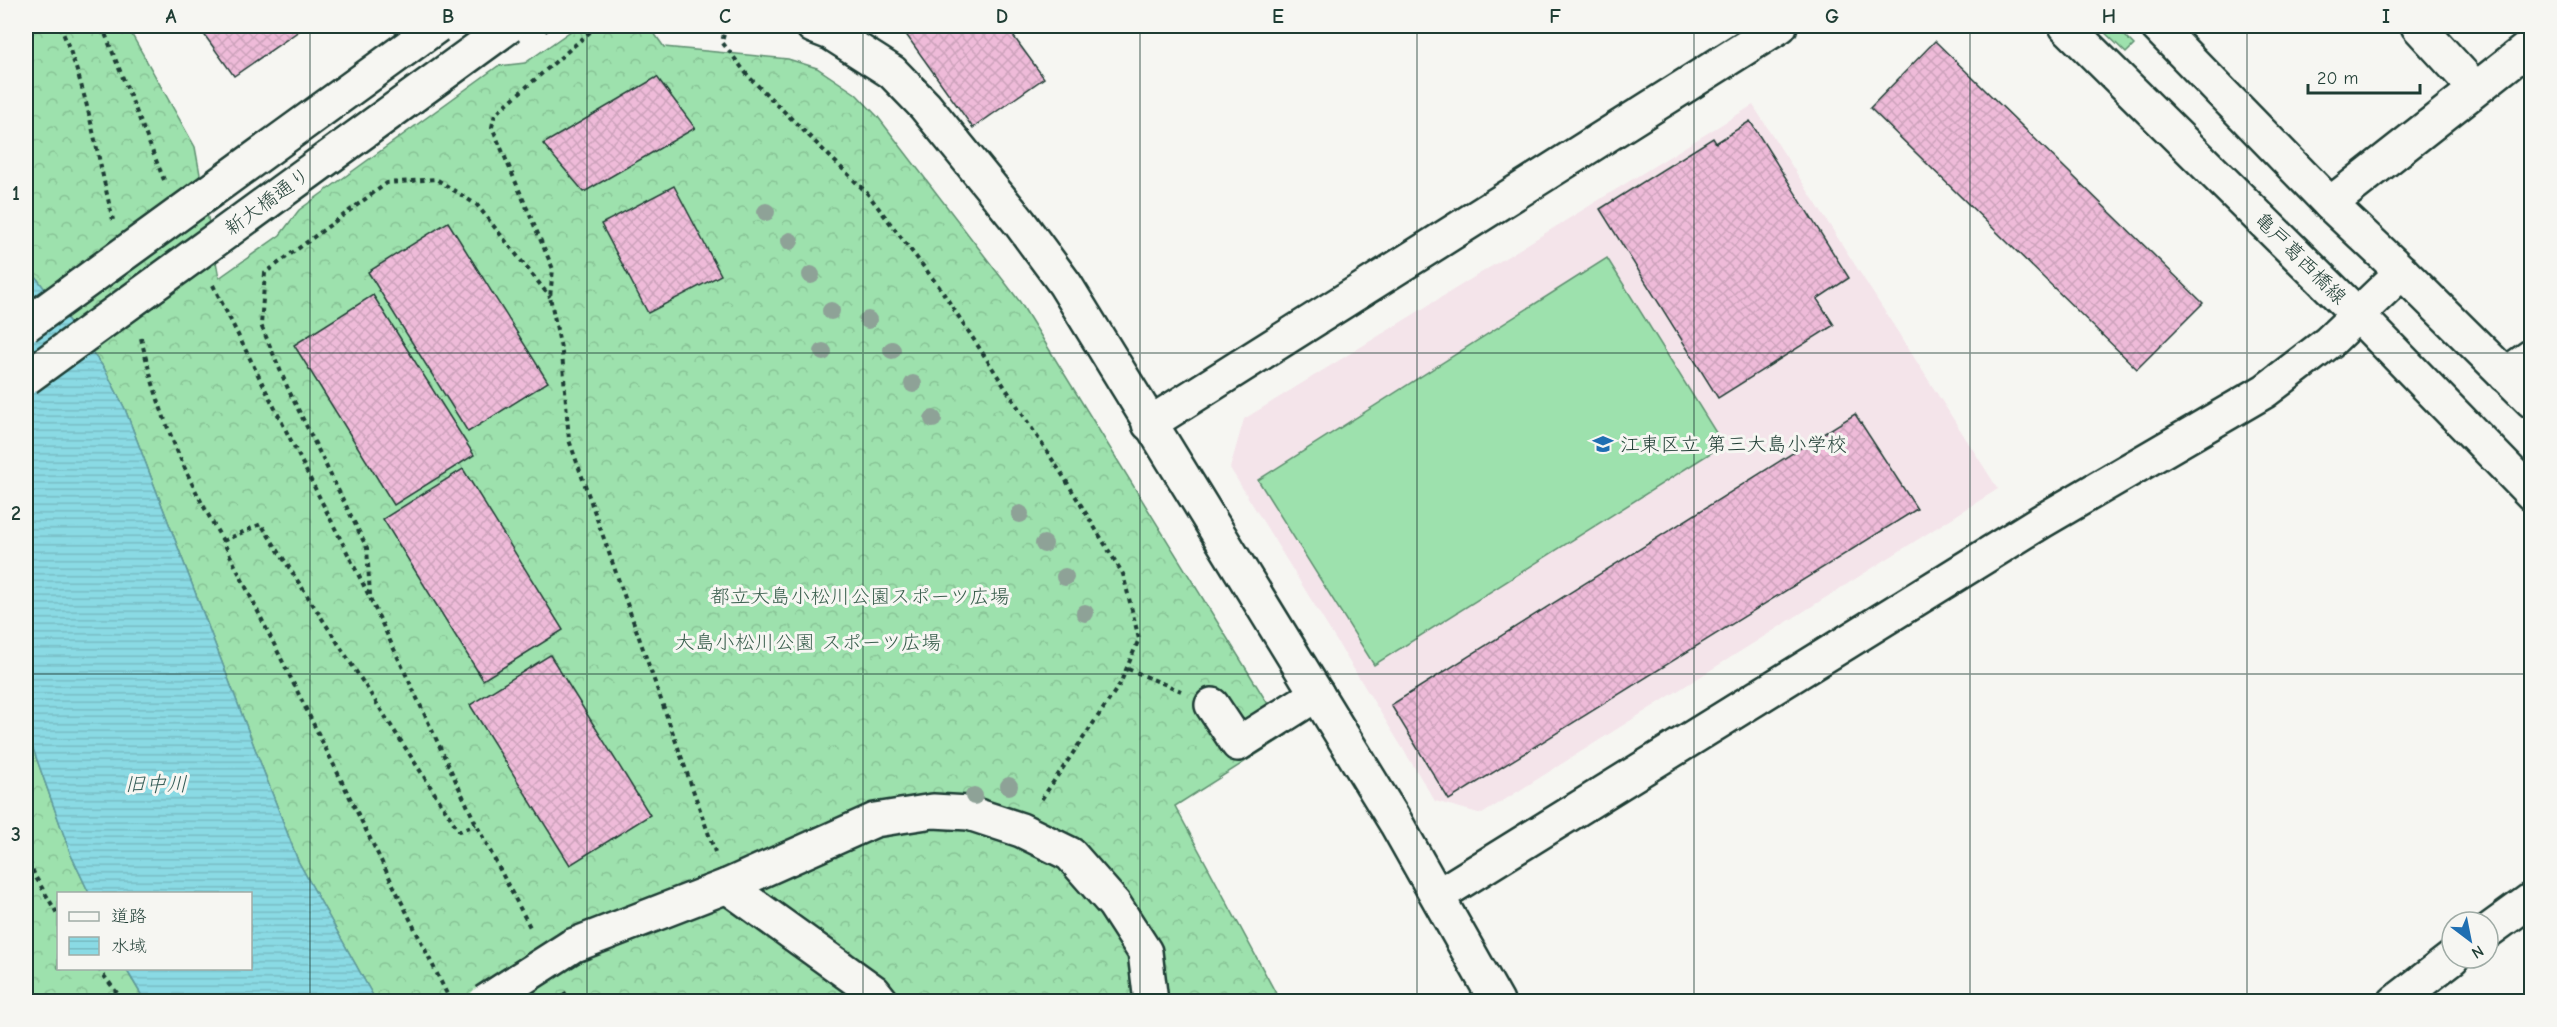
<svg xmlns="http://www.w3.org/2000/svg" width="2557" height="1027" font-family="'Comic Neue','Klee One',sans-serif">
  <style>
    .built { fill: #f4e4ea }
    .grass { fill: #9de1ad; stroke: #5e8f70; stroke-width: 1.5 }
    .forest { fill: url(#forest-crowns); stroke: #5e8f70; stroke-width: 1.5 }
    .water { fill: url(#water-rules); stroke: #5f9b9e; stroke-width: 1.5 }
    .building { fill: url(#building-cross-hatch); stroke: #1f3d34; stroke-width: 1.5 }
    .lines { fill: none; stroke-linecap: round; stroke-linejoin: round }
    .minor-casing { stroke: #1f3d34; stroke-width: 38 }
    .major-casing { stroke: #1f3d34; stroke-width: 38 }
    .path { stroke: #1f3d34; stroke-width: 4; stroke-dasharray: 4.5 4.5; stroke-linecap: butt }
    .minor { stroke: #f6f6f2; stroke-width: 33 }
    .major { stroke: #f6f6f2; stroke-width: 33 }
    .minor-bridge-casing { stroke: #1f3d34; stroke-width: 38; stroke-linecap: butt }
    .major-bridge-casing { stroke: #1f3d34; stroke-width: 38; stroke-linecap: butt }
    .path-bridge { stroke: #1f3d34; stroke-width: 4; stroke-dasharray: 4.5 4.5; stroke-linecap: butt }
    .minor-bridge { stroke: #f6f6f2; stroke-width: 33 }
    .major-bridge { stroke: #f6f6f2; stroke-width: 33 }
    .tree { fill: #8ea297 }
    .grid { fill: none; stroke: #1f3d34; stroke-width: 1.5; stroke-opacity: 0.55 }
    .labels { text-anchor: middle; stroke-width: 6; stroke-linejoin: round; paint-order: stroke }
    .street-label { font-size: 20px; fill: #1f3d34; stroke: #f6f6f2 }
    .poi-label { font-size: 20px; fill: #1f3d34; stroke: #f6f6f2; text-anchor: start }
    .park-label { font-size: 20px; fill: #385e4c; stroke: #f6f6f2 }
    .water-label { font-size: 21px; font-style: italic; fill: #345c57; stroke: #f6f6f2 }
    .neatline { fill: none; stroke: #1f3d34; stroke-width: 2 }
    .grid-label { font-size: 20px; text-anchor: middle; font-weight: bold; fill: #1f3d34 }
  </style>
  <defs>
    <pattern id="forest-crowns" width="20" height="18" patternUnits="userSpaceOnUse" patternTransform="scale(1.5)"><rect width="20" height="18" fill="#9de1ad"/><path d="M2 6a3 3 0 1 1 6 0M12 15a3 3 0 1 1 6 0" fill="none" stroke="#87c295"/></pattern>
    <pattern id="water-rules" width="6" height="5" patternUnits="userSpaceOnUse" patternTransform="scale(1.5)"><rect width="6" height="5" fill="#8adae4"/><path d="M0 2.5h6" fill="none" stroke="#77bcc4"/></pattern>
    <pattern id="building-cross-hatch" width="8" height="8" patternUnits="userSpaceOnUse" patternTransform="scale(1.5)"><rect width="8" height="8" fill="#efbbd9"/><path d="M0 0l8 8M0 8l8-8" fill="none" stroke="#cca2bb"/></pattern>
  </defs>
  <rect width="100%" height="100%" fill="#f6f6f2"/>
  <filter id="ink" filterUnits="userSpaceOnUse"><feTurbulence type="fractalNoise" baseFrequency=".0167" numOctaves="2"/><feDisplacementMap in="SourceGraphic" scale="12" xChannelSelector="R" yChannelSelector="G"/><feConvolveMatrix kernelMatrix="1 2 1 2 8 2 1 2 1" color-interpolation-filters="sRGB"/></filter>
  <g filter="url(#ink)">
    <path class="built" d="M1753 105 1998 489 1482 814 1435 801 1230 468 1244 419Z"/>
    <g class="grass">
      <path d="M2098 26H2115L2134 45 2126 53Z"/>
      <path d="M1607 258 1720 439 1717 449 1374 665 1258 480Z"/>
    </g>
    <g class="forest">
      <path d="M26 26H127L195 147 219 278 280 235 299 210 498 66 525 63 578 26H649L664 47 788 59 817 68 856 94 878 117 1020 302 1287 735 1175 806 1280 1001H376L298 861 125 409 104 368 26 264Z"/>
      <path d="M26 729 71 855 89 893 58 894V968L126 969 145 1001H26Z"/>
    </g>
    <path class="water" d="M26 264 104 368 125 409 298 861 376 1001H145L126 969 250 968V894L89 893 71 855 26 729Z"/>
    <g class="building">
      <path d="M198 26H306L234 76Z"/>
      <path d="M900 26H1006L1044 78 973 128Z"/>
      <path d="M1935 41 2203 303 2137 369 1870 108Z"/>
      <path d="M657 77 695 128 584 192 543 144Z"/>
      <path d="M1750 121 1849 278 1817 299 1834 325 1718 398 1600 209 1713 138 1716 143Z"/>
      <path d="M674 186 721 275 648 313 601 224Z"/>
      <path d="M448 222 548 382 468 432 368 272Z"/>
      <path d="M373 295 474 455 394 505 294 345Z"/>
      <path d="M1855 414 1917 509 1449 800 1391 705Z"/>
      <path d="M463 469 563 630 483 680 383 519Z"/>
      <path d="M550 655 650 815 570 865 470 705Z"/>
    </g>
    <g class="lines">
      <g class="minor-casing">
        <g id="minor">
          <path d="M813 26 831 33 892 72 925 106 1020 223 1065 284 1396 823 1497 1002"/>
          <path d="M2418 26 2474 87"/>
          <path d="M2330 204 2532 45"/>
          <path d="M2505 375 2532 356"/>
          <path d="M1149 424 1780 26"/>
          <path d="M1212 705 1238 744 1317 694"/>
          <path d="M727 886 874 992 882 1002"/>
          <path d="M1439 895 2042 521 2265 391 2329 342 2402 272"/>
          <path d="M2488 931 2532 899"/>
          <path d="M572 946 727 886 875 820 933 811 969 813 1021 830 1070 854 1114 904 1145 952 1151 1002"/>
          <path d="M2395 1002 2452 958"/>
        </g>
      </g>
      <g class="major-casing">
        <g id="major">
          <path d="M2066 26 2358 315 2532 494"/>
          <path d="M2157 26 2330 204 2402 272 2532 401"/>
        </g>
      </g>
      <g class="path">
        <path d="M60 26C87 86 97 155 113 220"/>
        <path d="M102 26 164 180"/>
        <path d="M597 26 495 114 492 127 553 269 550 297 562 353 569 440 715 852"/>
        <path d="M726 26 722 42 749 77 867 193 940 288 1065 479 1123 574 1139 639 1120 684 1041 800"/>
        <path d="M213 285 370 598 476 824 531 929"/>
        <path d="M141 338C159 416 183 472 223 541L449 998"/>
        <path d="M223 541 261 524 459 831 476 824"/>
        <path d="M370 595 367 548 289 391 261 325 265 273 387 183 436 179 477 205 550 297"/>
        <path d="M1128 669 1181 691"/>
        <path d="M26 853 35 876 58 915"/>
        <path d="M98 968 124 1002"/>
        <path d="M564 992 569 1002"/>
      </g>
      <use href="#minor" class="minor"/>
      <use href="#major" class="major"/>
      <g class="minor-bridge-casing">
        <path id="minor-bridge" d="M485 1002 572 946"/>
      </g>
      <g class="major-bridge-casing">
        <g id="major-bridge">
          <path d="M26 325 437 26"/>
          <path d="M26 378 509 26"/>
        </g>
      </g>
      <path class="path-bridge" d="M545 31 553 26"/>
      <use href="#minor-bridge" class="minor-bridge"/>
      <use href="#major-bridge" class="major-bridge"/>
    </g>
    <g class="tree">
      <circle cx="766" cy="212" r="9"/>
      <circle cx="790" cy="241" r="9"/>
      <circle cx="811" cy="275" r="9"/>
      <circle cx="831" cy="311" r="9"/>
      <circle cx="868" cy="320" r="9"/>
      <circle cx="892" cy="350" r="9"/>
      <circle cx="823" cy="352" r="9"/>
      <circle cx="913" cy="384" r="9"/>
      <circle cx="933" cy="419" r="9"/>
      <circle cx="1020" cy="514" r="9"/>
      <circle cx="1044" cy="544" r="9"/>
      <circle cx="1065" cy="577" r="9"/>
      <circle cx="1085" cy="613" r="9"/>
      <circle cx="1009" cy="786" r="9"/>
      <circle cx="974" cy="796" r="9"/>
    </g>
  </g>
  <path class="grid" d="M310 26V1002M587 26V1002M863 26V1002M1140 26V1002M1417 26V1002M1694 26V1002M1970 26V1002M2247 26V1002M26 353H2532M26 674H2532"/>
  <defs>
    <g id="school-bare" transform="scale(1.62)"><path d="M0-5L7-2L0 1L-7-2ZM-4 1L0 2.5L4 1V4Q0 6-4 4Z" fill="#1f6fb2" stroke="#f6f6f2" stroke-width="2.5" paint-order="stroke"/></g>
  </defs>
  <g fill-rule="evenodd">
    <use href="#school-bare" x="1603" y="444"/>
  </g>
  <g class="labels">
    <g class="street-label">
      <text transform="translate(267 201) rotate(-36)" y="7">新大橋通り</text>
      <text transform="translate(2301 258) rotate(45)" y="7">亀戸葛西橋線</text>
    </g>
    <g class="poi-label">
      <text x="1620" y="451">江東区立 第三大島小学校</text>
    </g>
    <g class="park-label">
      <text x="860" y="603">都立大島小松川公園スポーツ広場</text>
      <text x="808" y="649">大島小松川公園 スポーツ広場</text>
    </g>
    <g class="water-label">
      <text x="156" y="791">旧中川</text>
    </g>
  </g>
  <rect width="2557" height="1027" fill="none" stroke="#f6f6f2" stroke-width="66"/>
  <rect x="57" y="892" width="195" height="78" fill="#f6f6f2" stroke="#a0aca6" stroke-width="1.5"/>
  <rect x="69" y="912" width="30" height="9" fill="#f6f6f2" stroke="#a0aca6" stroke-width="1.5"/>
  <text x="111" y="922" font-size="18" fill="#1f3d34">道路</text>
  <rect x="69" y="937" width="30" height="18" fill="url(#water-rules)" stroke="#a0aca6" stroke-width="1.5"/>
  <text x="111" y="952" font-size="18" fill="#1f3d34">水域</text>
  <g transform="translate(2470 940) rotate(148)"><circle r="28" fill="#f6f6f2" stroke="#a0aca6" stroke-width="1.5"/>
  <path d="M0-4.5L10 22L0 15L-10 22Z" fill="#1f6fb2"/>
  <text y="-9" font-size="16" font-weight="bold" text-anchor="middle" fill="#1f3d34">N</text>
  </g>
  <path d="M2308 84v9h112v-9" fill="none" stroke="#1f3d34" stroke-width="3"/>
  <text x="2317" y="84" font-size="18" fill="#1f3d34" stroke="#f6f6f2" stroke-width="4.5" paint-order="stroke">20 m</text>
  <rect x="33" y="33" width="2491" height="961" class="neatline"/>
  <g class="grid-label">
    <text x="171" y="23">A</text>
    <text x="448" y="23">B</text>
    <text x="725" y="23">C</text>
    <text x="1002" y="23">D</text>
    <text x="1278" y="23">E</text>
    <text x="1555" y="23">F</text>
    <text x="1832" y="23">G</text>
    <text x="2109" y="23">H</text>
    <text x="2386" y="23">I</text>
    <text x="16" y="200">1</text>
    <text x="16" y="520">2</text>
    <text x="16" y="841">3</text>
  </g>
</svg>
